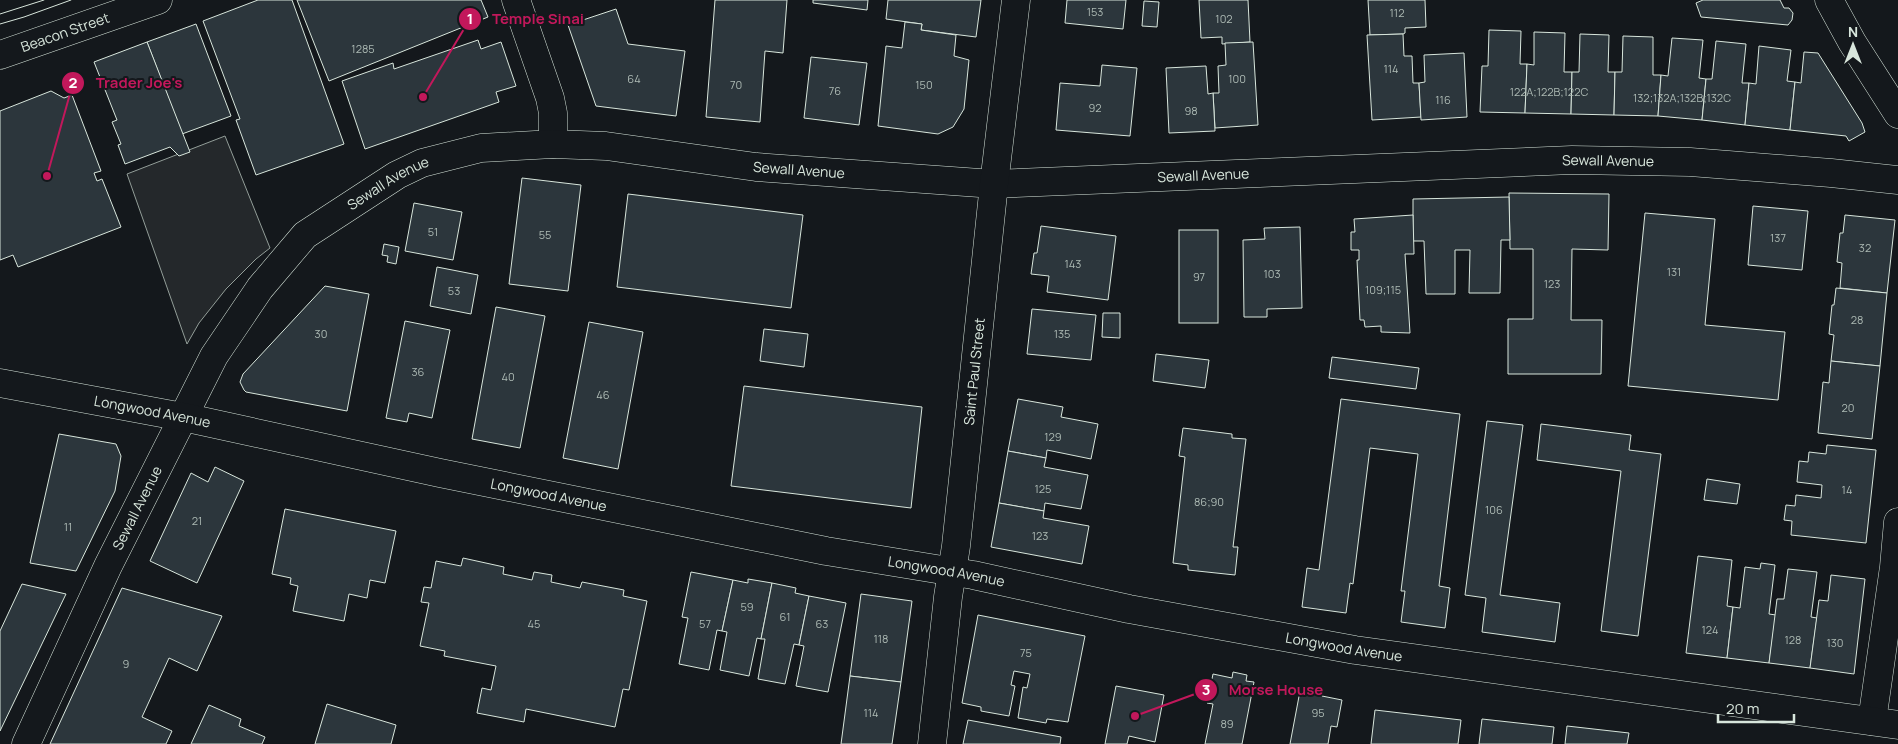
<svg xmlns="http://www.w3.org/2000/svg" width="1898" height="744" font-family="Manrope,sans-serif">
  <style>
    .parking { fill: #24282b; stroke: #939e99 }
    .building { fill: #2c363c; stroke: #d8e6dc }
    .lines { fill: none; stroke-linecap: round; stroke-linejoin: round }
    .minor-casing { stroke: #d8e6dc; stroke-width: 29 }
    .major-casing { stroke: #d8e6dc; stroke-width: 29 }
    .minor { stroke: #14181c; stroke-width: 28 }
    .major { stroke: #14181c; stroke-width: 28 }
    .tram { stroke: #d8e6dc; stroke-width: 1 }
    .labels { text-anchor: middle; stroke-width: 4; stroke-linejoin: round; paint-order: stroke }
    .number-label { font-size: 11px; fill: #adbab4 }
    .street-label { font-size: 14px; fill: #d8e6dc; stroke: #14181c }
    .leader { fill: none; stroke: #c2185b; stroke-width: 2 }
    .callout-dot { fill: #c2185b; stroke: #14181c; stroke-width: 2 }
    .mark-label { font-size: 15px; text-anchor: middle; font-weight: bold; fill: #fff }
    .callout-label { font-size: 15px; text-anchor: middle; font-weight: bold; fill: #c2185b; stroke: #14181c; stroke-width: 4; stroke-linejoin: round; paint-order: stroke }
  </style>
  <rect width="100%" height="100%" fill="#14181c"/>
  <path class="parking" d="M225 136 270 248 256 259 226 289 199 323 187 344 127 174Z"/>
  <g class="building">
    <path d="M258 0H292L344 144 256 175 236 120 240 119 203 21Z"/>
    <path d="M297 0H481L488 17 329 81Z"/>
    <path d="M715 0H787L783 53 765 51 760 122 706 117Z"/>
    <path d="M813 0H868L867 10 813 3Z"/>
    <path d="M888 0H981L976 37 921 30 922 24 886 19Z"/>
    <path d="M1067 0H1126L1123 29 1065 23Z"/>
    <path d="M1199 0H1248L1250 42 1222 44V37L1201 38Z"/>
    <path d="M1368 0H1425L1426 27 1405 28V33L1403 34 1370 35Z"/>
    <path d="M1703 0H1780L1784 8H1789L1793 13 1792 20 1788 25 1701 17 1696 3Z"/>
    <path d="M1144 1 1159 2 1157 27 1142 26Z"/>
    <path d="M616 9 628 44 685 51 676 116 596 106 568 25Z"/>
    <path d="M905 22 922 24 921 30 956 35 954 56 969 60 964 109 953 127 938 134 878 126 886 46 902 48Z"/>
    <path d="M196 24 231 116 182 134 147 42Z"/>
    <path d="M1489 30 1521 31 1520 64H1527L1525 113 1480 112 1482 66H1488Z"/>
    <path d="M1534 32 1565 33 1564 72H1572L1571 114 1525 113 1527 64 1534 65Z"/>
    <path d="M1403 34 1404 56H1412L1413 83H1419L1421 117 1372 120 1367 35Z"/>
    <path d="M1580 34 1609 35 1608 72H1615L1614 115 1571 114 1572 72H1579Z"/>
    <path d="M1623 36 1653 37V75H1661L1658 116 1614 115 1615 72H1622Z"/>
    <path d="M1672 38 1703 40 1699 78 1706 79 1702 120 1658 116 1661 75 1668 76Z"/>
    <path d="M478 40 481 49 501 42 516 86 496 92 499 102 365 149 342 81 393 63 394 69Z"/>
    <path d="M1716 41 1746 44 1742 83H1749L1745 125 1702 120 1706 79H1712Z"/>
    <path d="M147 42 190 152 179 156 170 147 125 164 118 145 121 144 112 122 117 120 94 62Z"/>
    <path d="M1253 42 1258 125 1215 128 1213 93H1219L1218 66 1226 65 1225 43Z"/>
    <path d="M1759 46 1791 50 1787 81 1795 82 1790 130 1745 125 1749 83 1756 84Z"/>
    <path d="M1804 52 1818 53 1862 123 1865 132 1849 141 1846 136 1790 130 1795 82 1801 83Z"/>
    <path d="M1464 53 1467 117 1421 120 1419 83 1425 82 1424 55Z"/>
    <path d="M811 57 867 63 859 125 804 118Z"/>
    <path d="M1102 65 1137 68 1130 136 1056 130 1060 83 1100 86Z"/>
    <path d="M1206 66 1208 94 1213 93 1215 131 1169 133 1166 68Z"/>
    <path d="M51 91 64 98 72 95 101 171 94 173 97 181 102 179 121 227 18 267 13 255 0 260V111Z"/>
    <path d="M522 178 581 185 568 291 509 284Z"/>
    <path d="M1509 193 1609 194 1608 250 1572 249 1571 320H1602L1601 374H1508V319H1533V249H1510Z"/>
    <path d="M628 194 803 215 791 308 617 287Z"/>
    <path d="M1509 197 1510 240H1501L1500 293H1469L1470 250H1455V294H1426L1424 241H1413V199Z"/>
    <path d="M414 203 462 212 453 260 405 251Z"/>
    <path d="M1753 206 1808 211 1802 270 1748 265Z"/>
    <path d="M1645 213 1715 219 1705 325 1785 332 1778 400 1628 386Z"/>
    <path d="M1413 215 1414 254H1405L1410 333 1381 332V326L1365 327 1364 320H1360L1357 260H1359V250H1351V232H1355L1354 219Z"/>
    <path d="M1845 215 1895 220 1887 293 1840 288 1842 263 1837 262 1840 233H1843Z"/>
    <path d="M1041 226 1116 236 1108 300 1047 292 1049 276 1031 274 1034 253H1037Z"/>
    <path d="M1300 227 1302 308 1267 309V317H1244L1243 240 1265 239 1264 228Z"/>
    <rect x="1179" y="230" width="39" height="93"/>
    <path d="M384 244 399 247 396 264 387 262 388 256 382 255Z"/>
    <path d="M437 267 478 275 471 314 430 306Z"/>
    <path d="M325 286 369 294 347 411 246 392 244 390 240 382 243 374Z"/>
    <path d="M1836 288 1887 293 1880 366 1831 361 1834 335 1829 334 1832 305H1834Z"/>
    <path d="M496 307 545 316 520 448 472 439Z"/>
    <path d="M1032 309 1096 315 1091 360 1027 354Z"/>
    <path d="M1103 313H1120V338L1102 337Z"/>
    <path d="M405 321 450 330 432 418 409 413 407 422 386 418Z"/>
    <path d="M589 322 643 332 618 469 563 458Z"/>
    <path d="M764 329 808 334 804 367 760 361Z"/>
    <path d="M1156 354 1209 360 1205 388 1153 381Z"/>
    <path d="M1332 357 1419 368 1416 389 1329 378Z"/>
    <path d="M1831 361 1880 366 1872 439 1818 433 1823 382 1829 383Z"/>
    <path d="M744 386 922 407 911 508 731 486Z"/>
    <path d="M1018 399 1063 407 1061 417 1098 424 1091 459 1047 450 1046 458 1008 451Z"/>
    <path d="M1341 399 1460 414 1439 586 1450 588 1445 628 1401 622 1405 591H1401L1418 454 1370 448 1353 584 1350 583 1346 613 1302 607 1307 568 1319 570Z"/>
    <path d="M1487 421 1523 425 1500 595 1560 603 1555 642 1482 632 1486 598 1465 595Z"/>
    <path d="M1541 424 1631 435 1629 450 1661 454 1638 636 1601 631 1621 471 1537 460Z"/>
    <path d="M1183 428 1232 434V438L1246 439 1233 547H1238L1235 575 1188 570V565L1173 563 1185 457 1179 456Z"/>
    <path d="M59 434 116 444 121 456 115 491 76 571 30 563Z"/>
    <path d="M1827 445 1876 450 1866 543 1791 535 1792 521 1784 520 1786 505 1795 506 1796 495 1821 498 1822 485 1797 482 1799 461 1808 462 1809 452 1826 454Z"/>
    <path d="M1008 451 1046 458 1044 467 1088 475 1081 509 1045 503 1044 511 999 503Z"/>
    <path d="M215 467 244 481 197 583 150 561 191 473 208 482Z"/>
    <path d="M1707 479 1740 484 1737 504 1704 500Z"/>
    <path d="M999 503 1044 511 1043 518 1089 526 1082 564 991 547Z"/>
    <path d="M285 509 396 531 385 583 370 580 367 598 349 594 344 621 293 611 298 586 290 584 291 578 272 574Z"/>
    <path d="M1698 556 1732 560 1727 606 1733 607 1727 658 1686 653Z"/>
    <path d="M463 558 504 567 503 574 532 580 534 572 552 575 551 582 580 588 582 582 624 590 623 596 647 601 629 690 623 689 615 727 526 709 524 722 477 713 482 688 491 690 496 666 444 656 445 651 420 646 429 603 421 602 424 587 431 588 436 561 461 566Z"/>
    <path d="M1761 563 1775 565 1769 614 1776 615 1769 663 1727 658 1733 607 1740 608 1745 567 1760 569Z"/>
    <path d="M1788 569 1817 572 1811 617 1817 618 1810 668 1769 663 1777 599H1784Z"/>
    <path d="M691 572 733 580 722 631 717 630 709 670 679 664 688 618 682 617Z"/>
    <path d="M1831 575 1865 579 1854 674 1810 668 1819 600 1828 601Z"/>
    <path d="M748 579 772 583 761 639 757 638 749 676 720 670 727 632 722 631 733 580 748 583Z"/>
    <path d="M772 583 796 588 795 593 809 596 799 645 794 644 785 684 758 679 765 639H761Z"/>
    <path d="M22 584 66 594 0 731V631Z"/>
    <path d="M122 588 222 616 197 671 169 658 142 717 172 731 166 744H50Z"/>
    <path d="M861 594 912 601 901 682 850 676Z"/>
    <path d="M809 596 846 603 828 692 796 686 804 646 799 645Z"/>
    <path d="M978 615 1085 636 1068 722 1047 719 1046 723 1018 718 1023 687 1027 688 1030 674 1014 671 1011 685 1015 686 1009 716 981 711V707L962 703Z"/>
    <path d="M1233 672 1247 675 1246 681 1254 682 1242 744H1205L1213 704 1207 703 1213 674 1232 678Z"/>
    <path d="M850 676 901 682 892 744H841Z"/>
    <path d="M1116 686 1164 695 1155 742 1129 736 1127 744H1105Z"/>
    <path d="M1311 688 1323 690 1322 696 1342 700 1337 727 1331 726 1328 744H1290L1300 691 1310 693Z"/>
    <path d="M327 704 396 725 391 744H315Z"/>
    <path d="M209 705 241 719 239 726 265 737 262 744H191Z"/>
    <path d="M1375 710 1461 720 1458 744H1371Z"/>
    <path d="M1482 719 1554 727 1552 744H1479Z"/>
    <path d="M968 720 1061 737 1060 744H963Z"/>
    <path d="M1567 726 1629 733 1627 744H1565Z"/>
  </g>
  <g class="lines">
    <g class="minor-casing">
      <g id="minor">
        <path d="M516 0 550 98 553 113V144"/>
        <path d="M1829 0 1852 42 1898 114"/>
        <path d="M1872 721 1894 567 1898 522"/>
        <path id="s1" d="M26 744 108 566 214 356 260 288 305 235 397 175 422 163 481 148 553 144 606 146 756 167 994 184 1572 160 1690 162 1831 173 1898 180"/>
      </g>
    </g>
    <g class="major-casing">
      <g id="major">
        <path id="s2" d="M0 55 158 0"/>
        <path id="s3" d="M0 383 183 417 440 473 826 551 973 575 1129 609 1355 650 1898 725"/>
        <path id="s4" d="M932 744 948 597 956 546 994 184 1016 0"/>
      </g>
    </g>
    <use href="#minor" class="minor"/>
    <use href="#major" class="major"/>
    <g class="tram">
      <path d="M0 14 44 0"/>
      <path d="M0 24 24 17 71 0"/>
    </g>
  </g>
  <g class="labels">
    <g class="number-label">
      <text x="1095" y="16">153</text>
      <text x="1397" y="17">112</text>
      <text x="1224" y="23">102</text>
      <text x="363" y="53">1285</text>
      <text x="1391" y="73">114</text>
      <text x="634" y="83">64</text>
      <text x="1237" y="83">100</text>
      <text x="736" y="89">70</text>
      <text x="924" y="89">150</text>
      <text x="835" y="95">76</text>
      <text x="1549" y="96">122A;122B;122C</text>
      <text x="1682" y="102">132;132A;132B;132C</text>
      <text x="1443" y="104">116</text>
      <text x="1095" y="112">92</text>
      <text x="1191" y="115">98</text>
      <text x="433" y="236">51</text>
      <text x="545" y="239">55</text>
      <text x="1778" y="242">137</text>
      <text x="1865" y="252">32</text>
      <text x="1073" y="268">143</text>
      <text x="1674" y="276">131</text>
      <text x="1272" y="278">103</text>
      <text x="1199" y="281">97</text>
      <text x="1552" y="288">123</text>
      <text x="1383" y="294">109;115</text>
      <text x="454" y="295">53</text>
      <text x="1857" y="324">28</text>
      <text x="321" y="338">30</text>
      <text x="1062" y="338">135</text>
      <text x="418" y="376">36</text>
      <text x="508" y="381">40</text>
      <text x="603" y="399">46</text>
      <text x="1848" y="412">20</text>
      <text x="1053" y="441">129</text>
      <text x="1043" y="493">125</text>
      <text x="1847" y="494">14</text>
      <text x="1209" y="506">86;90</text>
      <text x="1494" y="514">106</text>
      <text x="197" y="525">21</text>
      <text x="68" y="531">11</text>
      <text x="1040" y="540">123</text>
      <text x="747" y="611">59</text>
      <text x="785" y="621">61</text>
      <text x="534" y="628">45</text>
      <text x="705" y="628">57</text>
      <text x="822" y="628">63</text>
      <text x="1710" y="634">124</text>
      <text x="881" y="643">118</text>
      <text x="1793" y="644">128</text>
      <text x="1835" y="647">130</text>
      <text x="1026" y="657">75</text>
      <text x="126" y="668">9</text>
      <text x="871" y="717">114</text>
      <text x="1318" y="717">95</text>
      <text x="1227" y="728">89</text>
    </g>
    <g class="street-label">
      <text dy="5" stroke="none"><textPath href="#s2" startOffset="69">Beacon Street</textPath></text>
      <text dy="5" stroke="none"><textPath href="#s1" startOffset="1911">Sewall Avenue</textPath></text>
      <text dy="5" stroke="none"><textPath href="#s1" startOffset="1101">Sewall Avenue</textPath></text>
      <text dy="5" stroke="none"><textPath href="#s1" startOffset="1506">Sewall Avenue</textPath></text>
      <text dy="5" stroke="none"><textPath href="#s1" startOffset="681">Sewall Avenue</textPath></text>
      <text dy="5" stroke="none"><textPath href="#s4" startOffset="375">Saint Paul Street</textPath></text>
      <text dy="5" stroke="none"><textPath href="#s3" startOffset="155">Longwood Avenue</textPath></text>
      <text dy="5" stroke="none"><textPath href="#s3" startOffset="560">Longwood Avenue</textPath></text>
      <text dy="5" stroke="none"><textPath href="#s1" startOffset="261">Sewall Avenue</textPath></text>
      <text dy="5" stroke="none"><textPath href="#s3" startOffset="965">Longwood Avenue</textPath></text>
      <text dy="5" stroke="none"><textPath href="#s3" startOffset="1370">Longwood Avenue</textPath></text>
    </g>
  </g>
  <path class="leader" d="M423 97L470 19M47 176L73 83M1135 716L1206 690"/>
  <g class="callout-dot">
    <circle cx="423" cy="97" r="5"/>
    <circle cx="47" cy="176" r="5"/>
    <circle cx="1135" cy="716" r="5"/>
    <circle cx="470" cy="19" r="12"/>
    <circle cx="73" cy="83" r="12"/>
    <circle cx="1206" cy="690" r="12"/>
  </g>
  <g class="mark-label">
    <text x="470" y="24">1</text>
    <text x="73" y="88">2</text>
    <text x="1206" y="695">3</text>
  </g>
  <g class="callout-label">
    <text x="538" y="24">Temple Sinai</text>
    <text x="139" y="88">Trader Joe's</text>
    <text x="1276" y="695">Morse House</text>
  </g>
  <g transform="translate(1853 45)" stroke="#14181c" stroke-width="4" paint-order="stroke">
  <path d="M0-4L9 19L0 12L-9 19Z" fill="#d8e6dc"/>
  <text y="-8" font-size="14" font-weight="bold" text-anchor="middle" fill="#d8e6dc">N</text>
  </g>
  <path d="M1718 714v8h76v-8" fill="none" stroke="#d8e6dc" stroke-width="2.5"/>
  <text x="1726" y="714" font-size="15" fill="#d8e6dc" stroke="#14181c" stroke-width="4" paint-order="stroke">20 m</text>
</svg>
